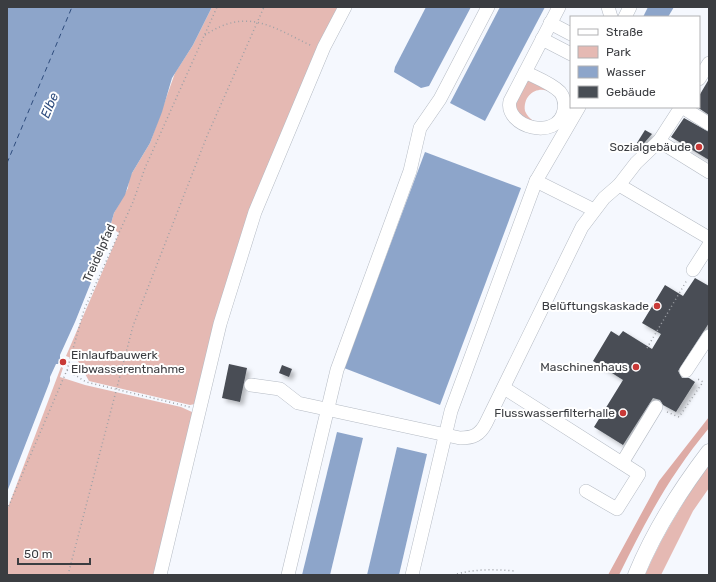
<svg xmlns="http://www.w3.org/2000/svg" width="716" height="582" font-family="Rubik,sans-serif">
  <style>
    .green { fill: #e5b9b3 }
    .forest { fill: #deaba5 }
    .water { fill: #8da5ca }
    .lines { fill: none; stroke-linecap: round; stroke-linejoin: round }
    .ferry { stroke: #2e4c7d; stroke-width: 1; stroke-dasharray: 5 4; stroke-linecap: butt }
    .building { fill: #494e55; filter: url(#shadow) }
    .minor-casing { stroke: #b5bbc4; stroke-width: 14 }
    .major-casing { stroke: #b5bbc4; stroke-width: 17 }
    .path { stroke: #9ea1a6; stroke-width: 1.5; stroke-dasharray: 1 3; stroke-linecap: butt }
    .minor { stroke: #fff; stroke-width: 13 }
    .major { stroke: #fff; stroke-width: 16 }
    .poi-dot { fill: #c83937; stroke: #fff; stroke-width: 1.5 }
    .labels { text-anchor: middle; stroke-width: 4; stroke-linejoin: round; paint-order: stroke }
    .poi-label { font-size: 12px; fill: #3b3d41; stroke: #fff; text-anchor: end }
    .street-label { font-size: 12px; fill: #3b3d41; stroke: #fff }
    .water-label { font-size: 13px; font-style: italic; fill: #2e4c7d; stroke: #fff }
  </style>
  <defs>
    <filter id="shadow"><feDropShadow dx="3.5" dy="3.5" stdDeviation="2" flood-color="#0004"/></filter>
  </defs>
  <rect width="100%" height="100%" fill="#f5f8fe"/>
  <g class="green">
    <path d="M212 7H342L252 211 195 404 190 405 89 381 78 361 66 356 119 233 110 227 114 213 128 188 129 178 150 143 175 73 193 45Z"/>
    <path d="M531 80 555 91 561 100 558 101C548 81 522 90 525 111 534 131 562 125 559 102H562C564 136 519 130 511 106 515 96 520 83 531 80Z"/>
    <path d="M61 367 63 368 60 377 85 385 181 407 192 412 193 420 157 575H7V510Z"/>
    <path d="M709 465V488L693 511 661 575H645C662 536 684 500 709 465Z"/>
  </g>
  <path class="forest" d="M709 417V428C670 475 646 520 619 575H608L659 481Z"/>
  <g class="water">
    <path d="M7 7H212L193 45 172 78 162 112 150 143 132 173 125 195 114 213 102 255 75 322 60 355V360L58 359 60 361 58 364H56L50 377V381L7 492Z"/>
    <path d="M426 7H471L429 86 421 88 394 72 395 67Z"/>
    <path d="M500 7H545L485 121 450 103Z"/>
    <path d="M648 7H674L668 17H643Z"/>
    <path d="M425 152 521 188 440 405 344 368Z"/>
    <path d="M337 432 363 438 330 575H302Z"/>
    <path d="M397 447 427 454 399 575H367Z"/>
  </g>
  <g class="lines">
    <path class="ferry" d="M7 163 72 7"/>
  </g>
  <g class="building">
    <path d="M709 79V115L697 107H699V96Z"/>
    <path d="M684 118 709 132V160L671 137Z"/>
    <path d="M645 130 652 134 639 149 635 146Z"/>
    <path d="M695 278 709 286V323L678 371 682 378H689L695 382 676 412 663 405 660 400 653 398 623 445 594 427 623 380 593 361 611 331 619 336 623 331 652 349 661 334 642 323 665 285 683 296Z"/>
    <path d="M229 364 247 368 240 402 222 398Z"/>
    <path d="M282 365 292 369 289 377 279 373Z"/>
  </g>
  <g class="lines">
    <g class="minor-casing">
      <g id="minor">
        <path d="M608 7 611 17"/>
        <path d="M625 17 630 7"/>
        <path d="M550 23 571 34"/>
        <path d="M542 39 571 54"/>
        <path d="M525 72C537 78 551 83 560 92 564 97 565 104 564 110 558 142 504 127 510 101L559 7"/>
        <path d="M699 79 709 63"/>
        <path d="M682 107 709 124"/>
        <path d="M659 141 709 172"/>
        <path d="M536 181 594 210"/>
        <path d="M619 185 709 238"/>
        <path d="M693 270 709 245"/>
        <path d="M686 371 709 336"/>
        <path d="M251 385 280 389 298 403 460 438C473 438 480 435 486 423L582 227 604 198 619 185 636 163 659 141 681 107"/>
        <path d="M504 388 639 474 617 509 586 491"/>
        <path d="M622 463 656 407"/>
        <path d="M160 575 220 324 255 212 324 47 345 7"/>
        <path d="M288 575 337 370 410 171 420 128 440 99 488 7"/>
        <path d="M412 575 451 411 536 181 579 107"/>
      </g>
    </g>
    <g class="major-casing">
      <path id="major" d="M636 575C654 531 680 490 709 452"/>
    </g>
    <g class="path">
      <path d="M205 35C248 7 272 27 312 46"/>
      <path d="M647 348 687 280"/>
      <path d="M67 370 86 382 190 407"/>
      <path d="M667 412 679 417 703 382 696 378"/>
      <path d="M7 510 67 370 84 310 133 202 145 168 217 7"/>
      <path d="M68 575 133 326 207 136 264 7"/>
      <path d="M453 575C474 569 492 569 514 571"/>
    </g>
    <use href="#minor" class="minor"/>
    <use href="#major" class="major"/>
  </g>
  <g class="poi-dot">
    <circle cx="699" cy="147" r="4"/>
    <circle cx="657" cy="306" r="4"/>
    <circle cx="63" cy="362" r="4"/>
    <circle cx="636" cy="367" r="4"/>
    <circle cx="623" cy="413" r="4"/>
  </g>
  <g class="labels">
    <g class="poi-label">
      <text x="691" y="151">Sozialgebäude</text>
      <text x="649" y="310">Belüftungskaskade</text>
      <text x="71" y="359" text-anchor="start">Einlaufbauwerk<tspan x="71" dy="14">Elbwasserentnahme</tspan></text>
      <text x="628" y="371">Maschinenhaus</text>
      <text x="615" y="417">Flusswasserfilterhalle</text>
    </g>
    <g class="street-label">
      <text transform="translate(99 253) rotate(-66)" y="4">Treidelpfad</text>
    </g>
    <g class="water-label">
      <text transform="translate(49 105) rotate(-67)" y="5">Elbe</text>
    </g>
  </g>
  <rect width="716" height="582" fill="none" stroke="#3b3d41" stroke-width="16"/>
  <rect x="570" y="16" width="130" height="92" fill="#ffffff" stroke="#b1b1b3"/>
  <rect x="578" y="29" width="20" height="6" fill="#ffffff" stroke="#b1b1b3"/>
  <text x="606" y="36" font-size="12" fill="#3b3d41">Straße</text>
  <rect x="578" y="46" width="20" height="12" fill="#e5b9b3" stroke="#b1b1b3"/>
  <text x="606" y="56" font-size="12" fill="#3b3d41">Park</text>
  <rect x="578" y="66" width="20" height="12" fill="#8da5ca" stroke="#b1b1b3"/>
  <text x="606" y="76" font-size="12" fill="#3b3d41">Wasser</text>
  <rect x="578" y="86" width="20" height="12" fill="#494e55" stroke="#b1b1b3"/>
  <text x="606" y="96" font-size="12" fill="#3b3d41">Gebäude</text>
  <path d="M18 558v6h72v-6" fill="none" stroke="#3b3d41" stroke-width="2"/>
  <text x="24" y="558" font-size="12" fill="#3b3d41" stroke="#ffffff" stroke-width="3" paint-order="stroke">50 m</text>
</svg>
